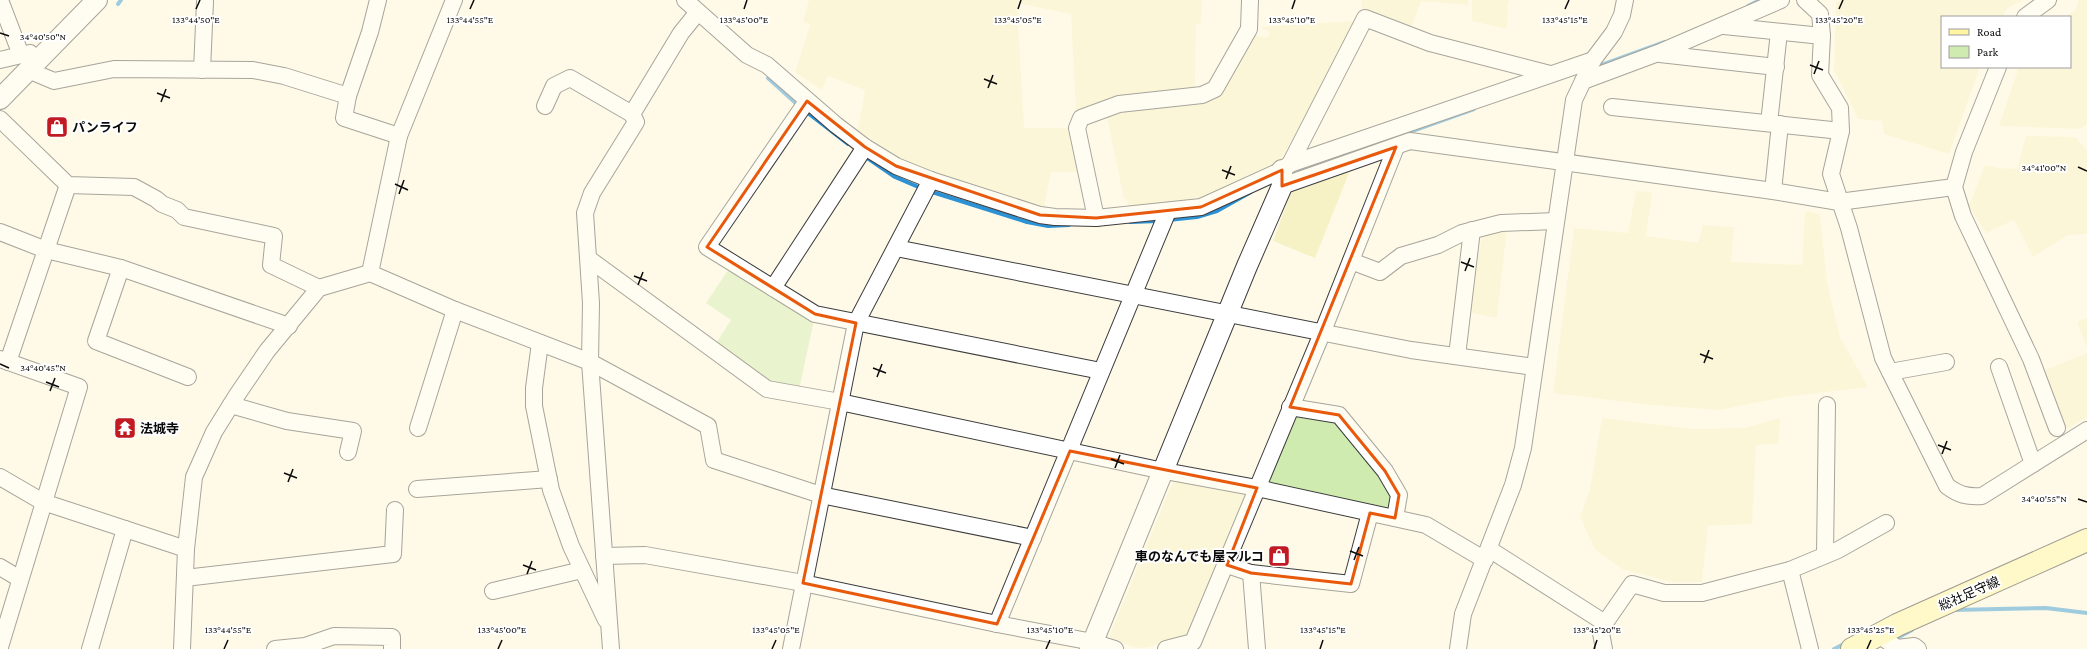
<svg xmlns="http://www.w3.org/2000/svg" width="2087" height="649" font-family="'Crimson Pro','Noto Sans JP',serif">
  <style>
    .farmland { fill: #f6f2c6 }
    .green { fill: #cfebb0 }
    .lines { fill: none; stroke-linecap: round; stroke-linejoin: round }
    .stream { stroke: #2b92d6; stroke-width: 4 }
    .minor-casing { stroke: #3d3d3d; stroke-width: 18 }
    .tertiary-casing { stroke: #3d3d3d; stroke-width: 22 }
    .secondary-casing { stroke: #2c2c2c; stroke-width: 24 }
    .minor { stroke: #fff; stroke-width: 16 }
    .tertiary { stroke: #fff; stroke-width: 20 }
    .secondary { stroke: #fff5a3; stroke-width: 22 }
    .marked { fill: none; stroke: #e8590c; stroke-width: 3; stroke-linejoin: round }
    .ticks { fill: none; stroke: #0a0a0a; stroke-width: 1.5 }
    .labels { text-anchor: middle; stroke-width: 4; stroke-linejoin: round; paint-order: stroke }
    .poi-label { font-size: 13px; font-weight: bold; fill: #0a0a0a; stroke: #fff; text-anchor: start }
    .street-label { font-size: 13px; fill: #0a0a0a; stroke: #fff }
    .ticks-label { font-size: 10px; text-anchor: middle; fill: #0a0a0a; stroke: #fff; stroke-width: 4; stroke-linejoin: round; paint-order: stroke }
  </style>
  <rect width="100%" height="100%" fill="#fffae8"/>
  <g class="farmland">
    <path d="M809 0H1202L1201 23 1196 24 1195 88 1076 115 1071 14 1017 3 1024 128H1074L1084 172H1051L1044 207 1008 200 903 161 858 130 865 90 828 76 822 90 795 72 810 25 803 21Z"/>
    <path d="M1361 0H1468V5L1421 1 1412 26 1383 18 1371 17 1361 6Z"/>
    <path d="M1472 0H1511L1508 2 1507 29 1472 21Z"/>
    <path d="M1842 0H2023L2008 8 2002 17H1942V67H1980L1949 154 1884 134 1882 121 1858 119 1834 70 1836 2Z"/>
    <path d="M2079 0H2087V124L2081 129 1999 126 2019 67H2070V17H2066L2075 10Z"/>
    <path d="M1354 21 1356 23 1280 161 1218 192 1198 200 1197 197 1192 198V202L1129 206 1127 199H1124L1106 112 1207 98 1254 35 1267 38 1270 32 1260 27Z"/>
    <path d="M2026 136 2075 137 2087 150V234L2068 235 2033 257 2014 220 1986 233 1969 206 1985 165 1998 168 2017 169Z"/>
    <path d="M1351 168 1315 258 1273 241 1291 192 1295 188Z"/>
    <path d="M1636 191 1652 192 1646 236 1698 243 1703 225 1734 227 1731 262 1802 265 1805 211 1820 214 1827 283 1840 337 1868 387 1784 397 1719 410 1650 405 1553 393 1574 228 1628 233Z"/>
    <path d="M1507 228 1497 318 1468 312 1482 236Z"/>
    <path d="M2087 318V348L2077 322Z"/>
    <path d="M2087 353V417L2063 431 2045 370Z"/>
    <path d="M1602 418 1692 429 1745 428 1780 418 1778 444 1756 445 1752 524 1708 526 1702 582H1672L1622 569 1595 549 1580 517 1590 489Z"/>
    <path d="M1179 478 1246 492 1249 498 1235 530 1230 529 1227 536 1232 538 1189 636 1148 647 1137 648 1112 640 1110 635 1172 483Z"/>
  </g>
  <g class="green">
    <path d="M731 266 814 320 799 390 766 383 713 348 731 320 706 303Z"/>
    <path d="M1296 414 1338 421 1395 494 1388 512 1273 486 1269 480Z"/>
  </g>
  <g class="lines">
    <g class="stream">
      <path d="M118 4 121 0"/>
      <path d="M1748 6 1760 0"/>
      <path d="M1596 67 1665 42"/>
      <path d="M768 78 799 106"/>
      <path d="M804 110 848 144"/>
      <path d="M863 155 895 177 923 189"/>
      <path d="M1300 171 1474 109"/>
      <path d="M929 191 1027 222 1048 226 1069 225"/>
      <path d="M1168 220 1197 217 1217 211 1251 192"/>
      <path d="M1130 222 1159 221"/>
      <path d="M1952 610 2046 608 2087 613"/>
      <path d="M1895 635 1899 637 1912 630"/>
      <path d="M1834 649 1846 643"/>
    </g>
    <g class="minor-casing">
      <g id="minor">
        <path d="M0 0 21 55"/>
        <path d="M685 0 747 55 767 65 836 125 865 147 896 166 931 180 1040 215 1055 217 1096 218 1201 207 1282 170 1290 164 1593 60"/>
        <path d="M1805 0 1820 14 1822 36 1820 75 1840 108 1841 131 1831 174 1849 228 1883 358 1947 486C1959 495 1967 497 1982 496L2087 430"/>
        <path d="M2025 17 2048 0"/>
        <path d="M1724 26 1822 36"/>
        <path d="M1660 54 1776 67"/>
        <path d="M0 60 30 53"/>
        <path d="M1998 67 1964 152 1954 187 1963 216 2031 359 2057 428"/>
        <path d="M28 70 54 81 114 69 253 70 284 76 348 96 344 118 399 136"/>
        <path d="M202 70 205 2"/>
        <path d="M1583 81 1658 53 1781 0"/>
        <path d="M348 96 370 32 378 0"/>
        <path d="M807 101 707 247 815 314 1101 371"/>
        <path d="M545 106 554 86 570 78 632 114"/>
        <path d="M1612 107 1841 131"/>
        <path d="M0 119 68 185 134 187 156 199 162 204 177 210 184 217 274 236 271 265 319 288"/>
        <path d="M1769 123 1779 32"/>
        <path d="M1290 164 1365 18 1430 43 1550 74"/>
        <path d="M1282 186 1410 141 1773 191 1839 202 1954 187"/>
        <path d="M1773 191 1780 124"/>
        <path d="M1096 218 1077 128 1081 118 1119 104 1202 95 1215 89 1249 29 1250 0"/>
        <path d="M0 232 46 250 121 268 289 326"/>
        <path d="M896 248 1411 350 1534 367"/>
        <path d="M589 259 767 389 840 402 1154 469 1257 488 1426 525 1485 560"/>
        <path d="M1351 261 1380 272 1401 256 1438 245 1462 233 1501 223 1556 221"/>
        <path d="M121 268 96 341 188 377"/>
        <path d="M370 273 399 136 454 0"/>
        <path d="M773 288 865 147"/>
        <path d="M540 343 534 388V406L551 490 571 546 606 620"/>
        <path d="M1457 356 1472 230"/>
        <path d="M0 359 79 387 0 647"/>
        <path d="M8 362 68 185"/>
        <path d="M1999 367 2033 464"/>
        <path d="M1890 372 1946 362"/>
        <path d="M231 405 287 421 353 431 348 452"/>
        <path d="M1290 407 1339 415 1385 471 1399 495 1395 518"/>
        <path d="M418 428 455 310"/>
        <path d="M0 477 43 502 186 549"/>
        <path d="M417 489 549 479"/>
        <path d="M1489 549 1605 623"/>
        <path d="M1825 555 1827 405"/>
        <path d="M604 556 645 555 803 583 997 624 1093 642 1115 649"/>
        <path d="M1227 565 1251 573 1351 584 1370 513"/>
        <path d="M0 567 20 579"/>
        <path d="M1790 570 1810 649"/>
        <path d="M1251 573 1257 649"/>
        <path d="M185 578 393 554 395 510"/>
        <path d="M493 591 582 570"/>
        <path d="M997 624 1168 211"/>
        <path d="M1879 635 1897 648 1914 646 1918 649"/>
        <path d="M90 649 125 529"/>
        <path d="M182 649 186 549 194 477 214 432 237 395 267 351 319 288 370 273 455 310 590 362 708 426 714 460 821 495 1033 538"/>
        <path d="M275 649 305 646 334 636 392 637V649"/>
        <path d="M611 649 590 362 591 303 585 213 592 193 636 122 632 114 681 33 698 12"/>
        <path d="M791 649 856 323 931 180"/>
        <path d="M1166 649 1193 642 1323 331 1396 147"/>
        <path d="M1458 649 1463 614 1513 485 1523 448 1574 100 1593 60 1614 32 1622 15 1625 0"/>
        <path d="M1604 649 1601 633 1605 623 1632 584 1664 593H1702L1790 570 1838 550 1886 523"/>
      </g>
    </g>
    <g class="tertiary-casing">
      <g id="tertiary">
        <path d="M0 99 97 0"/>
        <path d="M1090 649 1247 266 1282 186V170"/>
      </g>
    </g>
    <g class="secondary-casing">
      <path id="secondary" d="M1852 649 1897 625 2087 540"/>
    </g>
    <use href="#minor" class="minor"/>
    <use href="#tertiary" class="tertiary"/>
    <use href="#secondary" class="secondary"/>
  </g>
  <path d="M0 0H2087V649H0ZM807 101 865 147 896 166 1040 215 1096 218 1201 207 1282 170V186L1396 147 1290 407 1339 415 1385 471 1399 495 1395 518 1370 513 1351 584 1251 573 1227 565 1257 488 1070 451 997 624 803 583 856 323 815 314 707 247Z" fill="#fffae8" fill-opacity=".55" fill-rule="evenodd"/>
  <path class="marked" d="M807 101 865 147 896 166 1040 215 1096 218 1201 207 1282 170V186L1396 147 1290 407 1339 415 1385 471 1399 495 1395 518 1370 513 1351 584 1251 573 1227 565 1257 488 1070 451 997 624 803 583 856 323 815 314 707 247Z"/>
  <path class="ticks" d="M196 9 200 0M470 9 474 0M744 9 747 0M1018 9 1021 0M1292 9 1295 0M1565 9 1569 0M1839 9 1843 0M0 33 9 36M1810 65 1823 70M1814 74 1819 61M984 79 997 84M988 88 993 75M157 93 170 98M161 102 166 89M2078 167 2087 171M1222 170 1235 175M1226 179 1231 166M395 184 408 190M399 194 404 180M1461 262 1474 267M1465 271 1470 258M634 276 647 281M638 285 643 272M1700 354 1713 359M1704 363 1709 350M0 364 9 368M873 368 886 373M877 377 882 364M46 382 59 387M50 391 55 378M1938 445 1951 450M1942 454 1947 441M1111 459 1124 464M1115 468 1120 455M284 473 297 478M288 482 293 469M2078 499 2087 502M1350 551 1363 556M1354 560 1359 547M523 565 536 570M527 574 532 561M224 649 228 640M498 649 502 640M772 649 776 640M1046 649 1050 640M1320 649 1323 640M1594 649 1597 640M1867 649 1871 640"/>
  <defs>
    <g id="shop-square" transform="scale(1.15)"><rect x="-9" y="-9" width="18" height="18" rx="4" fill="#c21a23" stroke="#fff"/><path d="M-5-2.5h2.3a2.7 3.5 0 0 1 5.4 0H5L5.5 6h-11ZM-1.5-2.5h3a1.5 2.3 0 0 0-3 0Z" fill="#fff"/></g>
    <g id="temple-square" transform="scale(1.15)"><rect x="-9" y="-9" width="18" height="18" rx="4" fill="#c21a23" stroke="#fff"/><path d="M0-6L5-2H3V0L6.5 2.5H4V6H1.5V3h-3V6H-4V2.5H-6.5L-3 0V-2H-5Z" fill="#fff"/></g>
  </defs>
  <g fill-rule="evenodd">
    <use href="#shop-square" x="57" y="127"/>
    <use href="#temple-square" x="125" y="428"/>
    <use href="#shop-square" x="1279" y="556"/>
  </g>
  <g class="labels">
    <g class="poi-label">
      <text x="72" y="132">パンライフ</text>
      <text x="140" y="433">法城寺</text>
      <text x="1264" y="561" text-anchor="end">車のなんでも屋マルコ</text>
    </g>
    <g class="street-label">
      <text transform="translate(1969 593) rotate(-24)" y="5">総社足守線</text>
    </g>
  </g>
  <g class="ticks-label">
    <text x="470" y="23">133°44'55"E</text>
    <text x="744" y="23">133°45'00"E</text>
    <text x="1018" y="23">133°45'05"E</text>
    <text x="1292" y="23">133°45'10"E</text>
    <text x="1565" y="23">133°45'15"E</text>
    <text x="1839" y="23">133°45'20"E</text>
    <text x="196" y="23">133°44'50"E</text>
    <text x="43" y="40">34°40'50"N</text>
    <text x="2044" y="171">34°41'00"N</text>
    <text x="43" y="371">34°40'45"N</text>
    <text x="2044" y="502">34°40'55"N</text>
    <text x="228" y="633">133°44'55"E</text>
    <text x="502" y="633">133°45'00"E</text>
    <text x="776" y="633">133°45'05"E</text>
    <text x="1050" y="633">133°45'10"E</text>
    <text x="1323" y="633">133°45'15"E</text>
    <text x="1597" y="633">133°45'20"E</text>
    <text x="1871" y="633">133°45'25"E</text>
  </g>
  <rect x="1941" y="16" width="130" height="52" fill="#ffffff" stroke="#9d9d9d"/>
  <rect x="1949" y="29" width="20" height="6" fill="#fff5a3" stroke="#9d9d9d"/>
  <text x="1977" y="36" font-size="12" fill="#0a0a0a">Road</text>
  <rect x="1949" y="46" width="20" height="12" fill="#cfebb0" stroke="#9d9d9d"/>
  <text x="1977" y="56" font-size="12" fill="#0a0a0a">Park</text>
</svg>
